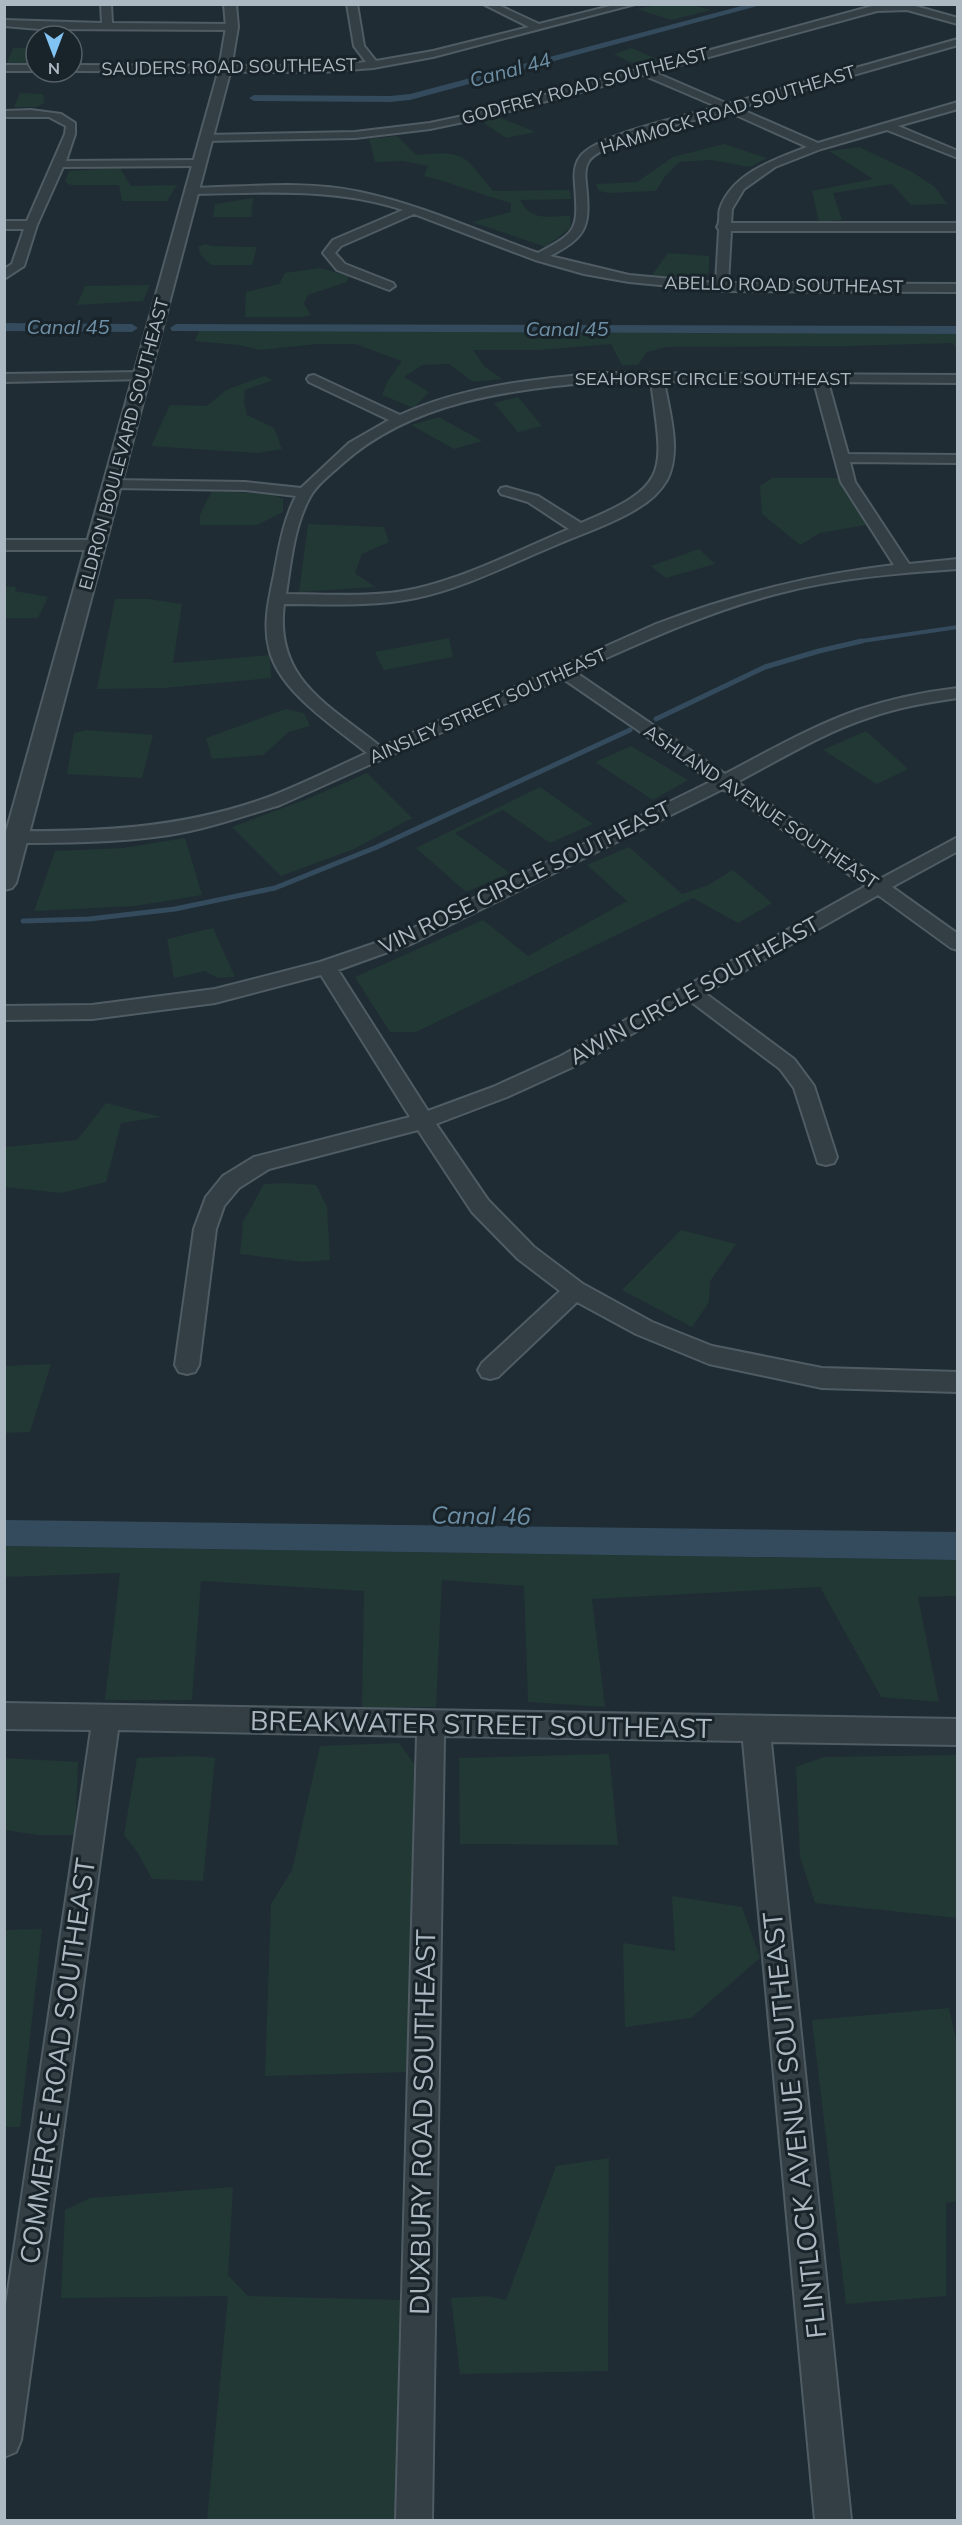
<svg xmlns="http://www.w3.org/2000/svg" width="962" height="2525" font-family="Mulish,sans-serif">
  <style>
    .green { fill: #223835 }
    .water { fill: #334b5c }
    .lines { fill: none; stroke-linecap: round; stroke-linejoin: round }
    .stream-far1 { stroke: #334b5c; stroke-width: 4 }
    .stream { stroke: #334b5c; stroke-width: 5 }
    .canal { fill: #334b5c; fill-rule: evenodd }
    .minor-casing { stroke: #505c63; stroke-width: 4 }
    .tertiary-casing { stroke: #505c63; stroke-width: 4 }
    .minor { fill: #333e45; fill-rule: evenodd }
    .tertiary { fill: #333e45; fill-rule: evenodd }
    .labels { text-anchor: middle; stroke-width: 6; stroke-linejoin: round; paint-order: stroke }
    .far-street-label { font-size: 18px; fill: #adb9c2; stroke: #19232a }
    .far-water-label { font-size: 20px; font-style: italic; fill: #6e90a6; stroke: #19232a }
    .street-label { font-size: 22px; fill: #adb9c2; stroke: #19232a }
    .water-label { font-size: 24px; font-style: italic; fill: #6e90a6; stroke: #19232a }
    .near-street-label { font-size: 27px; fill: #adb9c2; stroke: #19232a }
  </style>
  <rect width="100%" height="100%" fill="#202c34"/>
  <g class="green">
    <path d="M692 5 711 10 671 20 637 9 657 5Z"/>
    <path d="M13 48H36V49L28 63H7Z"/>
    <path d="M632 48 661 61 640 67 614 54Z"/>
    <path d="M20 93 43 94 44 103 36 107H14Z"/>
    <path d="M498 117 536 132 506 138 481 121Z"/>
    <path d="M397 136 416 155C466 151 462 153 493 191L569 190 572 199 520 200C531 222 549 216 570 216V228L546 247 472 222 511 212V203C481 195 453 183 424 176L428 166 403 161 375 162 369 139Z"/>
    <path d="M724 144 767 158 750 167 711 160 679 162 665 176 656 191 609 193 599 191 596 184 637 182 673 157Z"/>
    <path d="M859 147 912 172 935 187 947 204 911 205 892 184 833 193 842 220 819 222 812 191 873 179 829 151Z"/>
    <path d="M120 168 131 186 177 185 167 201H122L119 185H71L65 182 69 171Z"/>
    <path d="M253 198 251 217H213L215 204Z"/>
    <path d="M205 244 211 246 257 247 252 265H211L201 255 198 247Z"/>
    <path d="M668 253 709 256V270L705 281 652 275Z"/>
    <path d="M320 268 349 276 347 282 308 295 304 304 311 315 303 317H245L246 292 279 284 285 273Z"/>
    <path d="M150 285 143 301 77 305 85 286Z"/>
    <path d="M199 331 957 333 958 351 953 343 849 346 666 347 647 352 638 365H622L611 344 538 350H473L484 366 502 379 473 382 449 364 422 365 404 377 429 392 414 408 382 395 387 382 402 361 355 344H317L260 350 239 345 195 341Z"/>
    <path d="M264 376 273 380 245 390 244 403 247 415 274 428 282 449 257 453 151 446 170 405 207 406 226 390Z"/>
    <path d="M518 397 542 426 518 432 494 403Z"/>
    <path d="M439 417 482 441 454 449 411 425Z"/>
    <path d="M772 478H839L866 525 820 533 800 545 762 514 760 486Z"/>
    <path d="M212 491 272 494 283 499V512L257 525H200V515Z"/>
    <path d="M308 524 384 527 389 542 362 554 355 573 375 587 299 592Z"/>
    <path d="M699 549 715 564 666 578 651 566Z"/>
    <path d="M4 586 16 587 15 591 48 597 38 618H5Z"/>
    <path d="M115 599H148L182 604 173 663 270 655 271 678 163 688 97 689Z"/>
    <path d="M449 638 453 657 384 670 375 652Z"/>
    <path d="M286 709 304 713 310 726 289 732 263 755 212 759 206 738Z"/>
    <path d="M86 730 153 735 142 778 67 774 74 733Z"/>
    <path d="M866 731 908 769 877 784 823 750Z"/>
    <path d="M631 746 688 780 653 800 595 762Z"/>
    <path d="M367 773 412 818 354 849 281 876 232 827 307 799Z"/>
    <path d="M540 787 593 824 550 843 503 810 455 833 510 873 466 892 416 848Z"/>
    <path d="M185 838 202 895 135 906 34 911 55 851 123 848Z"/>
    <path d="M629 847 682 894 708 885 733 870 772 903 738 923 693 898 416 1032H390L355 977 483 920 528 956 627 901 587 865Z"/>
    <path d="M213 928 235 977 218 978 205 971 174 978 167 939Z"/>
    <path d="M106 1103 161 1117 121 1123 106 1182 61 1193 5 1187V1147L77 1140Z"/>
    <path d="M287 1183 316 1185 327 1207 330 1260 303 1262 240 1254 243 1222 264 1184Z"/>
    <path d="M681 1230 736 1244 710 1281 709 1302 692 1327 622 1290Z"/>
    <path d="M51 1364 30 1432 5 1433V1366Z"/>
    <path d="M4 1546 957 1560V1596L918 1597 939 1702 881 1697 820 1587 592 1599 605 1707 528 1702 524 1586 442 1580 436 1707 362 1708 364 1591 201 1581 192 1700H105L120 1573 5 1577Z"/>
    <path d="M399 1743 415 1765 409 2072 265 2076 271 1904 292 1870 320 1746Z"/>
    <path d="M609 1754 618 1845 460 1844 459 1758Z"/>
    <path d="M957 1755V1918L815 1903 800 1857 796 1767 824 1757Z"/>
    <path d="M193 1756 215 1758 203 1881 152 1879 138 1853 124 1835 137 1758Z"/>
    <path d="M5 1758 78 1762 75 1835H38L5 1830Z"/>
    <path d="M672 1896 742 1907 760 1958 691 2018 625 2027 623 1943 675 1951Z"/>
    <path d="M42 1929 20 2127H5V1930Z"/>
    <path d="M949 2008 958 2049V2201L946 2203V2296L846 2304 812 2020Z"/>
    <path d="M609 2158 608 2371 460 2374 451 2298 488 2296 506 2300 556 2166Z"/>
    <path d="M233 2187 228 2275 248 2296 403 2300 400 2520H207L228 2296 61 2298 65 2210 90 2198Z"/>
  </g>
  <path class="water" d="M5 1520 957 1532 958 1560 5 1546Z"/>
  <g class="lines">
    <path class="stream-far1" d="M855 642 958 627"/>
    <g class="stream">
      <path d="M656 719 765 667 819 651 862 641"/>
      <path d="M23 921 89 919 175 909 275 888 377 847 630 730"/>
    </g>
    <g class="canal">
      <path d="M749 4H765L410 100 390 102 254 101 249 98 254 95 390 96 410 94Z"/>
      <path d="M4 323 132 324 138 328 132 332 4 331Z"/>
      <path d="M176 324 958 326V334L172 331 170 328Z"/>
    </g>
    <g class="minor-casing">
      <g id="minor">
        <path d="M101 4H111L112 23 232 24 237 27 232 30 39 29 4 26V20L102 23Z"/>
        <path d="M347 4H357L364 46 376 61 433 51 529 27 483 4H496L539 24 618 4H635L433 57 373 68 322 72 72 71V65L322 66 366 62 354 46Z"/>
        <path d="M908 4 958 18V24L907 10 877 11 654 72 728 104 958 39V45L738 108 818 143 958 102V109L898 126 958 151V158L887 130 821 149 775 167 744 189 732 209 731 223H958V231H731L728 283 958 284V292L722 291 629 282 584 274 535 260 414 214 341 246 335 253 345 264 393 283 395 286 389 290 337 270 323 253 333 240 403 210C334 187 262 193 191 194L185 191 191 188C247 187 305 180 360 192 422 205 479 232 538 253 579 232 578 228 575 184 574 175 574 165 580 157 595 135 689 115 718 107L643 75 487 117 430 129 355 138 205 141 200 138 205 135 355 132 430 123 482 112 876 5ZM727 111 807 147C776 159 732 173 720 209 718 215 721 221 717 227L719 230 716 283 629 275 550 256C589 236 590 225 586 183 585 176 585 167 589 161 601 141 701 119 727 111Z"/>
        <rect x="4" y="65" width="32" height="6"/>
        <path d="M31 110 61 114 75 123V134L66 161 198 160 204 163 198 166 63 167 37 225 24 266 4 279V269L12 264 24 229H4V221H27L65 134 66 126 49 117H4V111Z"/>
        <path d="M142 372 147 373 149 376 147 379 4 382V374Z"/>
        <path d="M603 373 958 375V383L828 382 848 454 958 455V463L850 462 855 482 909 564 958 559V569C898 573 838 578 780 593 709 611 642 642 575 672L725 774C769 751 812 726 858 710 890 699 924 692 958 688V698C929 702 899 707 871 717 824 732 781 759 737 782L880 879 958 837V851L892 887 958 934V950L951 948 878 895 705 993 794 1059 814 1086 837 1157 834 1163 826 1165 818 1163 794 1088 780 1069 690 1001 575 1066 507 1097 436 1124 488 1200 534 1247 583 1284 652 1322 712 1346 822 1368 958 1372V1392L822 1388 709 1364 636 1334 577 1302 498 1377 490 1379 482 1377 478 1370 482 1363 560 1291 518 1259 472 1212 418 1130 269 1169 239 1188 224 1206 216 1229 199 1365 195 1372 187 1374 179 1372 175 1365 194 1229 206 1197 223 1176 254 1157 410 1117 321 975 215 1003 92 1019 4 1020V1006L92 1005 215 989 320 962 399 935 712 781 562 678 280 805C244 816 207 829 169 835 115 843 60 843 4 843V831C96 832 179 829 266 798 301 785 334 768 367 753 334 726 278 691 269 648 263 624 269 599 274 575 279 548 283 521 296 496L245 490 112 488 105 484 112 480 245 482 301 488 349 443 389 420 309 382 307 379 309 376 314 375 400 415C463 386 534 379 603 373ZM603 381H651C663 473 672 485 581 523L538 496 506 487 501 488 499 491 501 494 528 502 569 529C519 550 468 577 414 589 373 598 328 594 286 594 291 562 294 526 310 497 317 484 331 474 342 464 414 400 511 390 603 381ZM664 381 814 382 841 482 894 565C810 575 736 594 656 624L381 747C329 705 274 680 284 604 327 604 373 607 416 598 464 588 510 564 556 545 583 533 613 524 638 508 650 501 660 492 667 480 682 451 669 411 664 381ZM723 789 866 886 561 1056 493 1087 428 1111 338 970 413 943Z"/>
        <path d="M4 540H97L105 545 97 550H4Z"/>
        <path d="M4 1703 958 1719V1745L771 1742 851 2520H815L743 1741 444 1736 432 2520H396L417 1736 118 1730 21 2440 16 2452 4 2457V2318L91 1730 4 1729Z"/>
      </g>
    </g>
    <g class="tertiary-casing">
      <path id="tertiary" d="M224 4H236L238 27 231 69 16 883 12 888 4 890V839L219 69 226 27Z"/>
    </g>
    <use href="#minor" class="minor"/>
    <use href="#tertiary" class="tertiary"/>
  </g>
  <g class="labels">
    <g class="far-street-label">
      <text transform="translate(229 67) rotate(-1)" y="6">SAUDERS ROAD SOUTHEAST</text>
      <text transform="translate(585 86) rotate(-15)" y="6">GODFREY ROAD SOUTHEAST</text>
      <text transform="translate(728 110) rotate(-17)" y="6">HAMMOCK ROAD SOUTHEAST</text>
      <text transform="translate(784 285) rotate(1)" y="6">ABELLO ROAD SOUTHEAST</text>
      <text x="713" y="385">SEAHORSE CIRCLE SOUTHEAST</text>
      <text transform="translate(124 444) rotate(-75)" y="6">ELDRON BOULEVARD SOUTHEAST</text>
      <text transform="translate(488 706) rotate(-24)" y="6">AINSLEY STREET SOUTHEAST</text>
      <text transform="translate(761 807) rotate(34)" y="6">ASHLAND AVENUE SOUTHEAST</text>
    </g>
    <g class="far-water-label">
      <text transform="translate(510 70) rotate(-15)" y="7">Canal 44</text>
      <text x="68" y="334">Canal 45</text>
      <text x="567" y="336">Canal 45</text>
    </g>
    <g class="street-label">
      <text transform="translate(525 877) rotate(-26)" y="8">VIN ROSE CIRCLE SOUTHEAST</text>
      <text transform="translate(694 990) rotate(-29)" y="8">AWIN CIRCLE SOUTHEAST</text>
    </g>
    <g class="water-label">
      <text transform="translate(481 1516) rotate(1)" y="8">Canal 46</text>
    </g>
    <g class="near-street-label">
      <text transform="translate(481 1725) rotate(1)" y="9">BREAKWATER STREET SOUTHEAST</text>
      <text transform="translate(58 2061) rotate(-82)" y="9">COMMERCE ROAD SOUTHEAST</text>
      <text transform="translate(423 2122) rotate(-89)" y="9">DUXBURY ROAD SOUTHEAST</text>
      <text transform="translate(795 2125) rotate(-96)" y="9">FLINTLOCK AVENUE SOUTHEAST</text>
    </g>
  </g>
  <rect width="962" height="2525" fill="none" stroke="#adb9c2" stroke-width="12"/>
  <g transform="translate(54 54) rotate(180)"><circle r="28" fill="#19232a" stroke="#545f67" stroke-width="1.5"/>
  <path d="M0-4.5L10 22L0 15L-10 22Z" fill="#81c3f3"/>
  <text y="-9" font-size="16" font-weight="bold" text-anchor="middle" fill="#adb9c2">N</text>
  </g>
</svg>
